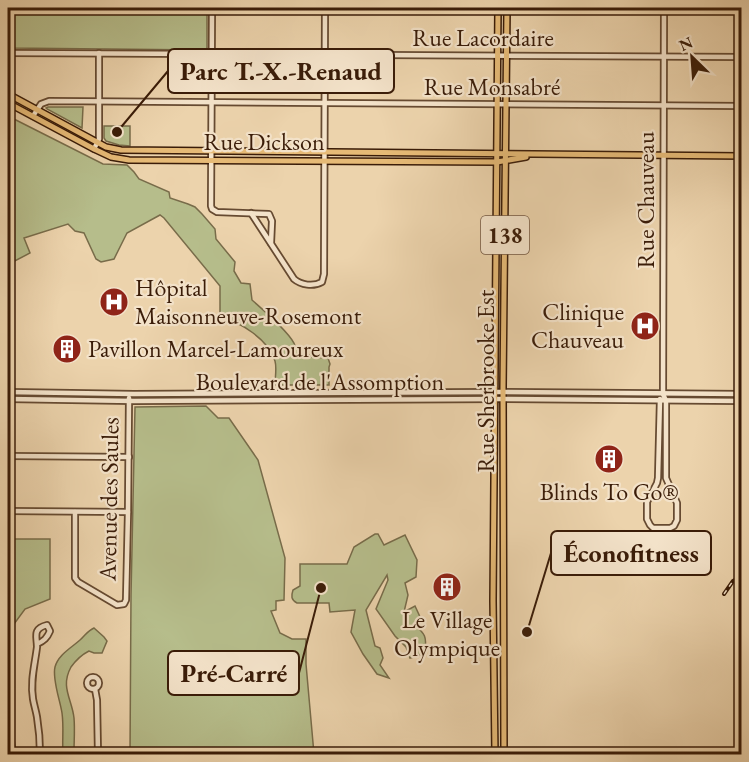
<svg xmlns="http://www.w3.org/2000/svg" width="749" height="762" font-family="'EB Garamond',serif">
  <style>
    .green { fill: #b6bd8b; stroke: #786c4a; stroke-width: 1.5 }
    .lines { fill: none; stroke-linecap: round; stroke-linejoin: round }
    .minor-casing { stroke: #664a31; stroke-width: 8 }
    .major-casing { stroke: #3a1c08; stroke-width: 8 }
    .minor { stroke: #f3e2c9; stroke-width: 4.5 }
    .major { stroke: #e6ba76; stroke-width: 5 }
    .rail-casing { stroke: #3a1c08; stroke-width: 4 }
    .rail { stroke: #f3e2c9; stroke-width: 1.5; stroke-dasharray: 4.5; stroke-linecap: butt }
    .labels { text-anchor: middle; stroke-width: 4.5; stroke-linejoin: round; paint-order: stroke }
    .shield { fill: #f3e2c9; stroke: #725742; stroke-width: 1.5 }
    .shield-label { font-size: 22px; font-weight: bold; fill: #3a1c08 }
    .street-label { font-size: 24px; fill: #3a1c08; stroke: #f3e2c9 }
    .poi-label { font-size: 24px; fill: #3a1c08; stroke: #f3e2c9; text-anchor: start }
    .leader { fill: none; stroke: #3a1c08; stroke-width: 2 }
    .callout-dot { fill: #3a1c08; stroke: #f3e2c9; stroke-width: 2 }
    .callout { fill: #f3e2c9; stroke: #3a1c08; stroke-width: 2 }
    .callout-label { font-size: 26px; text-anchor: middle; font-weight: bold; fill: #3a1c08 }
  </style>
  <rect width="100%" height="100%" fill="#ecd3ac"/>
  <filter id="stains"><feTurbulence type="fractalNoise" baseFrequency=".00333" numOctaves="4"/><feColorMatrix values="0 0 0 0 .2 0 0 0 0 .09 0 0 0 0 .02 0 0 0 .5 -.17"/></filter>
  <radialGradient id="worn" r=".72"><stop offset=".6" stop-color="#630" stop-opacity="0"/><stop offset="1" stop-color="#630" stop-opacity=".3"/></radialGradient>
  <g class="green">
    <path d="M8 8H207V48L205 50 8 48Z"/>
    <path d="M48 107H83L82 128 47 109 46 108Z"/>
    <path d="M8 116 103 164 127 165 134 172 139 179 169 192 170 198 188 204 195 207 202 214 215 229 216 239 235 262 234 271 241 283 250 284 252 300C262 309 293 335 295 346L312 357 328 358 330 364 329 367V385H275C275 378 277 368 275 361 269 340 240 321 220 318V286L164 218 160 215 127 233 114 259 101 262 96 259 84 233 75 231 68 224 24 238 30 253 9 264 8 262V220L11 206 10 196H8Z"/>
    <path d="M104 126H130V146L119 145 106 141 104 138Z"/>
    <path d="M206 406 218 418H229L258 460 285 558 284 600 276 601V610L271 611 280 633 292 639H306V664L314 754H130L131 596 135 407Z"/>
    <path d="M375 534H378L384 545 405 535 417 560 416 577 405 583 408 595 404 612 415 606 421 619 414 624C425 634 427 636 425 652L418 656 410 658 406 647 395 636 376 609 388 580 387 575 366 610 375 646 380 648 383 658 380 665 389 678 377 674 363 654 351 632 355 610 330 612 329 603H297C291 600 291 596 293 590L300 586V564H347L354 547Z"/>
    <path d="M8 539H50V599L25 609 14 624 10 645 9 701 16 754H8Z"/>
    <path d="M94 628 104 637 107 641 102 653H94L89 651C81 655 76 660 71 667 60 687 72 699 74 718 75 729 74 741 74 752L73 754H63C62 741 64 727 62 713 60 700 52 679 55 667 58 655 71 648 80 640 85 636 87 631 94 628Z"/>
  </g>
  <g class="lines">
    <g class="minor-casing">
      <g id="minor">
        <path d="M212 8 211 206 212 209 217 212 269 214 272 221 271 243"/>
        <path d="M546 8 742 9"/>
        <path d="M8 53 742 57"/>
        <path d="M33 116 41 104 49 101 742 106"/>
        <path d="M94 149 99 139V53"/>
        <path d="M251 213 294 279C301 285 313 287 322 282L324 274 325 8"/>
        <path d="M8 392 134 394 495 392 742 394"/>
        <path d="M8 399 134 401 503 399 742 401"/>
        <path d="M660 399 658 478 657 483 647 502V519L650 525 653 528H670L674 526 677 520V503L666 478V401L663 394 664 8"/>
        <path d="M8 452 9 462 8 476"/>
        <path d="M9 456 129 457"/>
        <path d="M8 511 128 512"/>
        <path d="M75 512V578L78 582 117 605 124 604 126 600 128 512 129 398"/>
        <path d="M37 644C44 641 47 638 50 631L47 625C32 629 37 636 37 647 35 664 30 681 33 699 34 705 36 711 37 717 39 729 40 742 40 754"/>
        <circle cx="93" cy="683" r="6"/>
        <path d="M95 689 97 700 98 754"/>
      </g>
    </g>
    <g class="major-casing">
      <g id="major">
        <path d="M8 94 106 147 121 150 742 156"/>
        <path d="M8 103 94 149 111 157 129 160 497 162 526 157"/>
        <path d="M495 754 493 601 498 8"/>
        <path d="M504 754 503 388 507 8"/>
      </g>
    </g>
    <use href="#minor" class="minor"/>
    <use href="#major" class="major"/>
    <g class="rail-casing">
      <path id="rail" d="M724 594 733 581 742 576"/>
    </g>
    <use href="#rail" class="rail"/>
  </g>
  <defs>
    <g id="hospital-disc" transform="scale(1.5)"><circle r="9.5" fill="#8f2418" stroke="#f3e2c9"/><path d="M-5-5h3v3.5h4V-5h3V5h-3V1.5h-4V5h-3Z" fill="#fff"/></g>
    <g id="building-disc" transform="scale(1.5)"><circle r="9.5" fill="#8f2418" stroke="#f3e2c9"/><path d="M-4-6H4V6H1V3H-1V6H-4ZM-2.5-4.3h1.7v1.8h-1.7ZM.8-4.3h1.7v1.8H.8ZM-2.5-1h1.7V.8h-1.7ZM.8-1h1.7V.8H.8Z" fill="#fff"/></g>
  </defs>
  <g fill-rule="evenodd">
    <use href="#hospital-disc" x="114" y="302"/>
    <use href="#hospital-disc" x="645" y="326"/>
    <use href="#building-disc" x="67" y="349"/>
    <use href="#building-disc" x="609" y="459"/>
    <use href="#building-disc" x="447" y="587"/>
  </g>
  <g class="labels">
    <rect class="shield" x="481" y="216" width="48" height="38" rx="4.5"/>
    <g class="shield-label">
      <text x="505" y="243">138</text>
    </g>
    <g class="street-label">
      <text x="483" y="46">Rue Lacordaire</text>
      <text x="492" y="95">Rue Monsabré</text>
      <text x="264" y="150">Rue Dickson</text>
      <text transform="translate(646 200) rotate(-90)" y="8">Rue Chauveau</text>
      <text transform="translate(486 381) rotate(-90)" y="8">Rue Sherbrooke Est</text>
      <text x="320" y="390">Boulevard de l'Assomption</text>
      <text transform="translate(109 499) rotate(-89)" y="8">Avenue des Saules</text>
    </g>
    <g class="poi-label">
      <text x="135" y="296">Hôpital<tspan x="135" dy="28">Maisonneuve-Rosemont</tspan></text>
      <text x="624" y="320" text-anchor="end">Clinique<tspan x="624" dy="28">Chauveau</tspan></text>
      <text x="88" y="357">Pavillon Marcel-Lamoureux</text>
      <text x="609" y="500" text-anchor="middle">Blinds To Go®</text>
      <text x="447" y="628" text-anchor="middle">Le Village<tspan x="447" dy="28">Olympique</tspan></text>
    </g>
  </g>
  <path class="leader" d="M117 132L168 71M527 632L551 553M321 588L299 673"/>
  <g class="callout-dot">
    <circle cx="117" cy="132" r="6"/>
    <circle cx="527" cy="632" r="6"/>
    <circle cx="321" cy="588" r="6"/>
  </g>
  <g class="callout">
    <rect x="168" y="49" width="226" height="44" rx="6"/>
    <rect x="551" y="531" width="160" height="44" rx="6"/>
    <rect x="168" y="651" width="131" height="44" rx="6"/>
  </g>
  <g class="callout-label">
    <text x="281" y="80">Parc T.-X.-Renaud</text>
    <text x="631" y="562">Éconofitness</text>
    <text x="234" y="682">Pré-Carré</text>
  </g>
  <rect width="749" height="762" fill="none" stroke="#ecd3ac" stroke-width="30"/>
  <rect x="9" y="9" width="731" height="744" fill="none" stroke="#3a1c08" stroke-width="3"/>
  <rect x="15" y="15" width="719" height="732" fill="none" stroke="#3a1c08" stroke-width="1.5"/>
  <g transform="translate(692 57) rotate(335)" stroke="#f3e2c9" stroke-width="4.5" paint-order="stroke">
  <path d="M0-4.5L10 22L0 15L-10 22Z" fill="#3a1c08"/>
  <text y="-9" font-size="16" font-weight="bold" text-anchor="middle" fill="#3a1c08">N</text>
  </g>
  <rect width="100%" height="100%" filter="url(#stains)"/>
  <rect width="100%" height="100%" fill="url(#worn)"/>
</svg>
